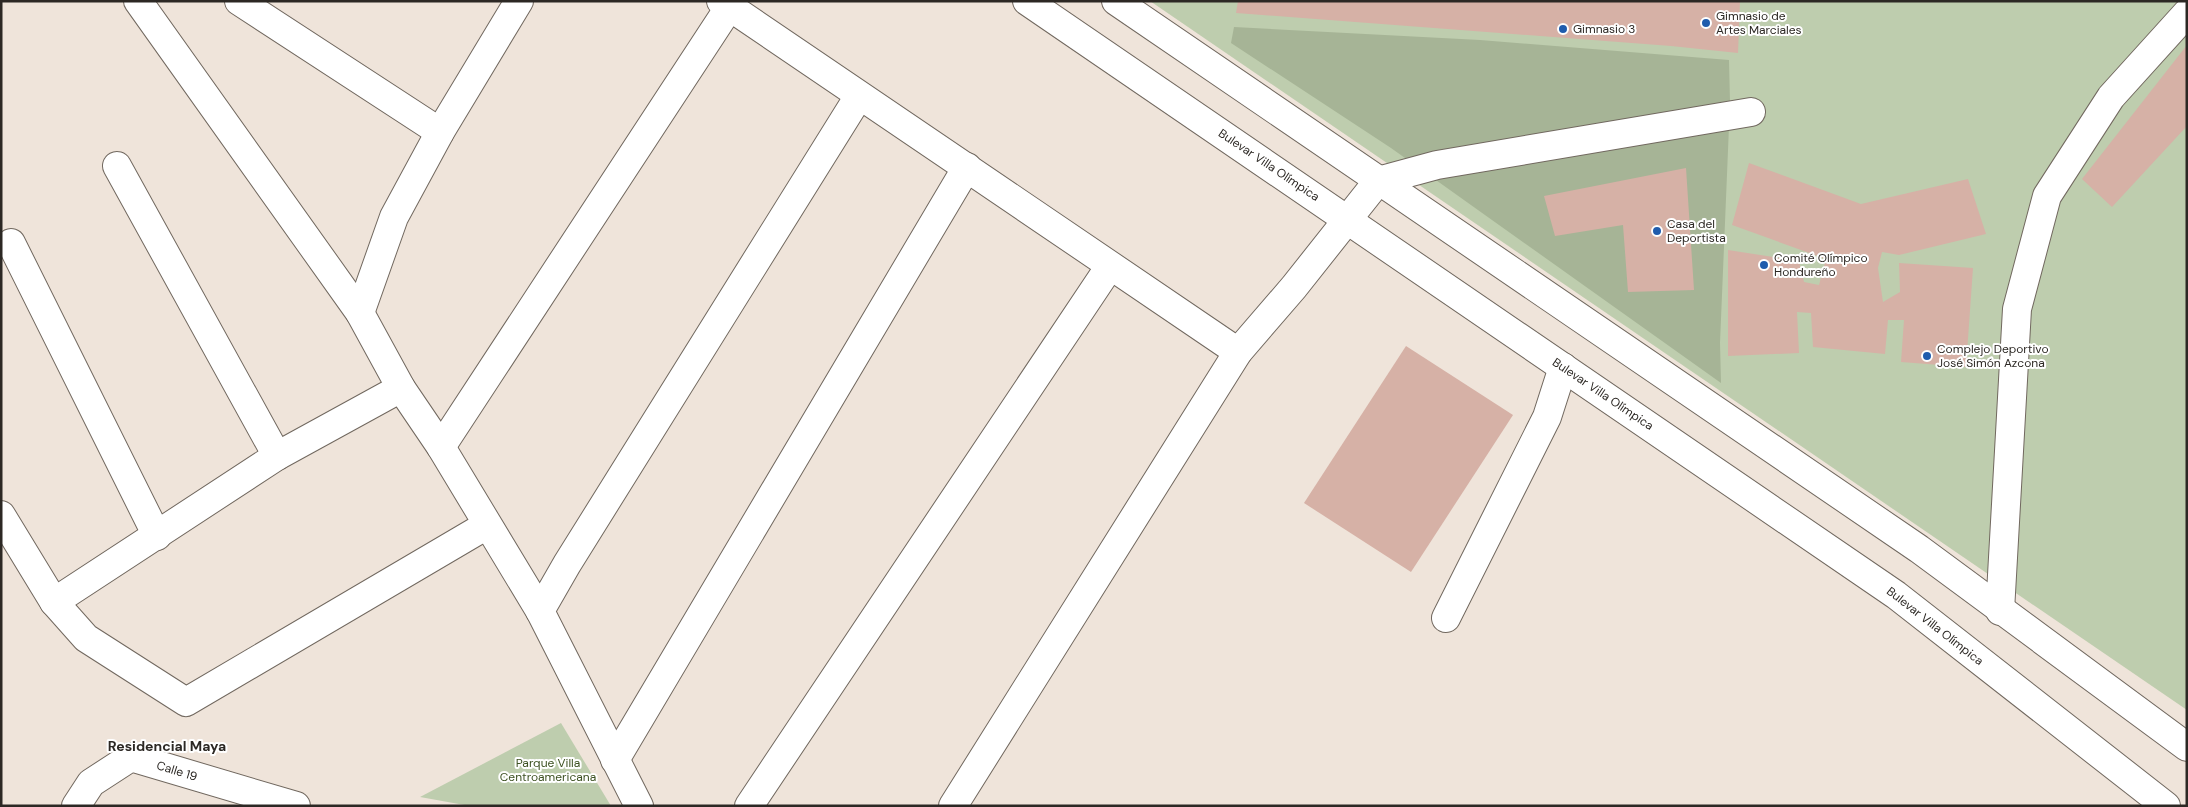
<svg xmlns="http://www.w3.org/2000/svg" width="2188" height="807" font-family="'DM Sans',sans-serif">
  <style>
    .green { fill: #becdae }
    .forest { fill: #a6b496 }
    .building { fill: #d6b1a6 }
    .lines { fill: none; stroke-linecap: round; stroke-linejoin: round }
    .minor-casing { stroke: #71685f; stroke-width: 30 }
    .major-casing { stroke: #71685f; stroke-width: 30 }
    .minor { stroke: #fff; stroke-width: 28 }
    .major { stroke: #fff; stroke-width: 28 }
    .poi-dot { fill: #1f5cad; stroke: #fff; stroke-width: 2 }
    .labels { text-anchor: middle; stroke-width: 4; stroke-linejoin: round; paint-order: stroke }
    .poi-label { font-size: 12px; fill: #2c2824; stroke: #fff; text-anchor: start }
    .street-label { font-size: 12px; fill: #2c2824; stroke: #fff }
    .park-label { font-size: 12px; fill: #3c5021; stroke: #fff }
    .neighbourhood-label { font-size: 14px; font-weight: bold; fill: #2c2824; stroke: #fff }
  </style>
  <rect width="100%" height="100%" fill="#efe4da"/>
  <g class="green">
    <path d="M1150 1H2187V710Z"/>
    <path d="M561 723 611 806H470L420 797Z"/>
  </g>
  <path class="forest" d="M1234 27 1480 40 1729 60 1730 102 1720 343 1721 383 1391 148 1231 43Z"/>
  <g class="building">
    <path d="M1238 1H1740L1738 53 1671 46 1236 13Z"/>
    <path d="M2187 45V126L2112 207 2082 179Z"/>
    <path d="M1749 163 1861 204 1968 179 1986 234 1899 255 1882 252 1878 268 1883 302 1900 292 1899 263 1973 268 1966 367 1901 362 1904 320H1888L1885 354 1813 347 1811 313 1797 312 1799 353 1728 356V250L1799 261 1804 282 1819 285 1826 259 1732 225Z"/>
    <path d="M1686 168 1694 290 1628 292 1623 225 1555 236 1544 196Z"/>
    <path d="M1406 346 1513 415 1411 572 1304 503Z"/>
  </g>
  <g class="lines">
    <g class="minor-casing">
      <g id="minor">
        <path d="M138 1 360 313 401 388 441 447 540 611 639 806"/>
        <path d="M239 1 440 132"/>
        <path d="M721 1 1238 352"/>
        <path d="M117 166 277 456"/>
        <path d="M11 243 157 536"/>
        <path d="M360 313 394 217 440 132 519 1"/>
        <path d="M441 447 730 6"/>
        <path d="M1 515 54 602 86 638 186 702 487 525"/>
        <path d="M54 602 277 456 401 388"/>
        <path d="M540 611 567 564 859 96"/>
        <path d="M2000 611 2017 309 2047 196 2111 97 2187 13"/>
        <path d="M1446 618 1547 417 1563 367"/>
        <path d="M615 760 967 167"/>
        <path d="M76 806 91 783 131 757 296 806"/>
        <path d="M749 806 1110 266"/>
        <path d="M953 806 1238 352 1294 287 1378 181 1437 165 1751 112"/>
      </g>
    </g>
    <g class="major-casing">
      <g id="major">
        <path d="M1027 1 1896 595 2166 806"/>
        <path d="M1116 1 1919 549 2187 747"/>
      </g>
    </g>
    <use href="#minor" class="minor"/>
    <use href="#major" class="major"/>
  </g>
  <g class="poi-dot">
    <circle cx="1706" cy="23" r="5"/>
    <circle cx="1563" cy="29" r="5"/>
    <circle cx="1657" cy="231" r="5"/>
    <circle cx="1764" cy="265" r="5"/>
    <circle cx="1927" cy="356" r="5"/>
  </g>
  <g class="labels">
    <g class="poi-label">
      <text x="1716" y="20">Gimnasio de<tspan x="1716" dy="14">Artes Marciales</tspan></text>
      <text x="1573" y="33">Gimnasio 3</text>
      <text x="1667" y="228">Casa del<tspan x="1667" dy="14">Deportista</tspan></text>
      <text x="1774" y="262">Comité Olímpico<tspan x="1774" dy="14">Hondureño</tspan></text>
      <text x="1937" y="353">Complejo Deportivo<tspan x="1937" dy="14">José Simón Azcona</tspan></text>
    </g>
    <g class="street-label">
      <text transform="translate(1269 165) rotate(34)" y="4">Bulevar Villa Olímpica</text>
      <text transform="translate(1603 394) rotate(34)" y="4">Bulevar Villa Olímpica</text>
      <text transform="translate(1935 626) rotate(38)" y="4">Bulevar Villa Olímpica</text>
      <text transform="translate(177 771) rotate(17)" y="4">Calle 19</text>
    </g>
    <g class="park-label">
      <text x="548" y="767">Parque Villa<tspan x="548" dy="14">Centroamericana</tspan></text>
    </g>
    <g class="neighbourhood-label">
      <text x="167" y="751">Residencial Maya</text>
    </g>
  </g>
  <rect width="2188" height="807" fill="none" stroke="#2c2824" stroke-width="5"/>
</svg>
